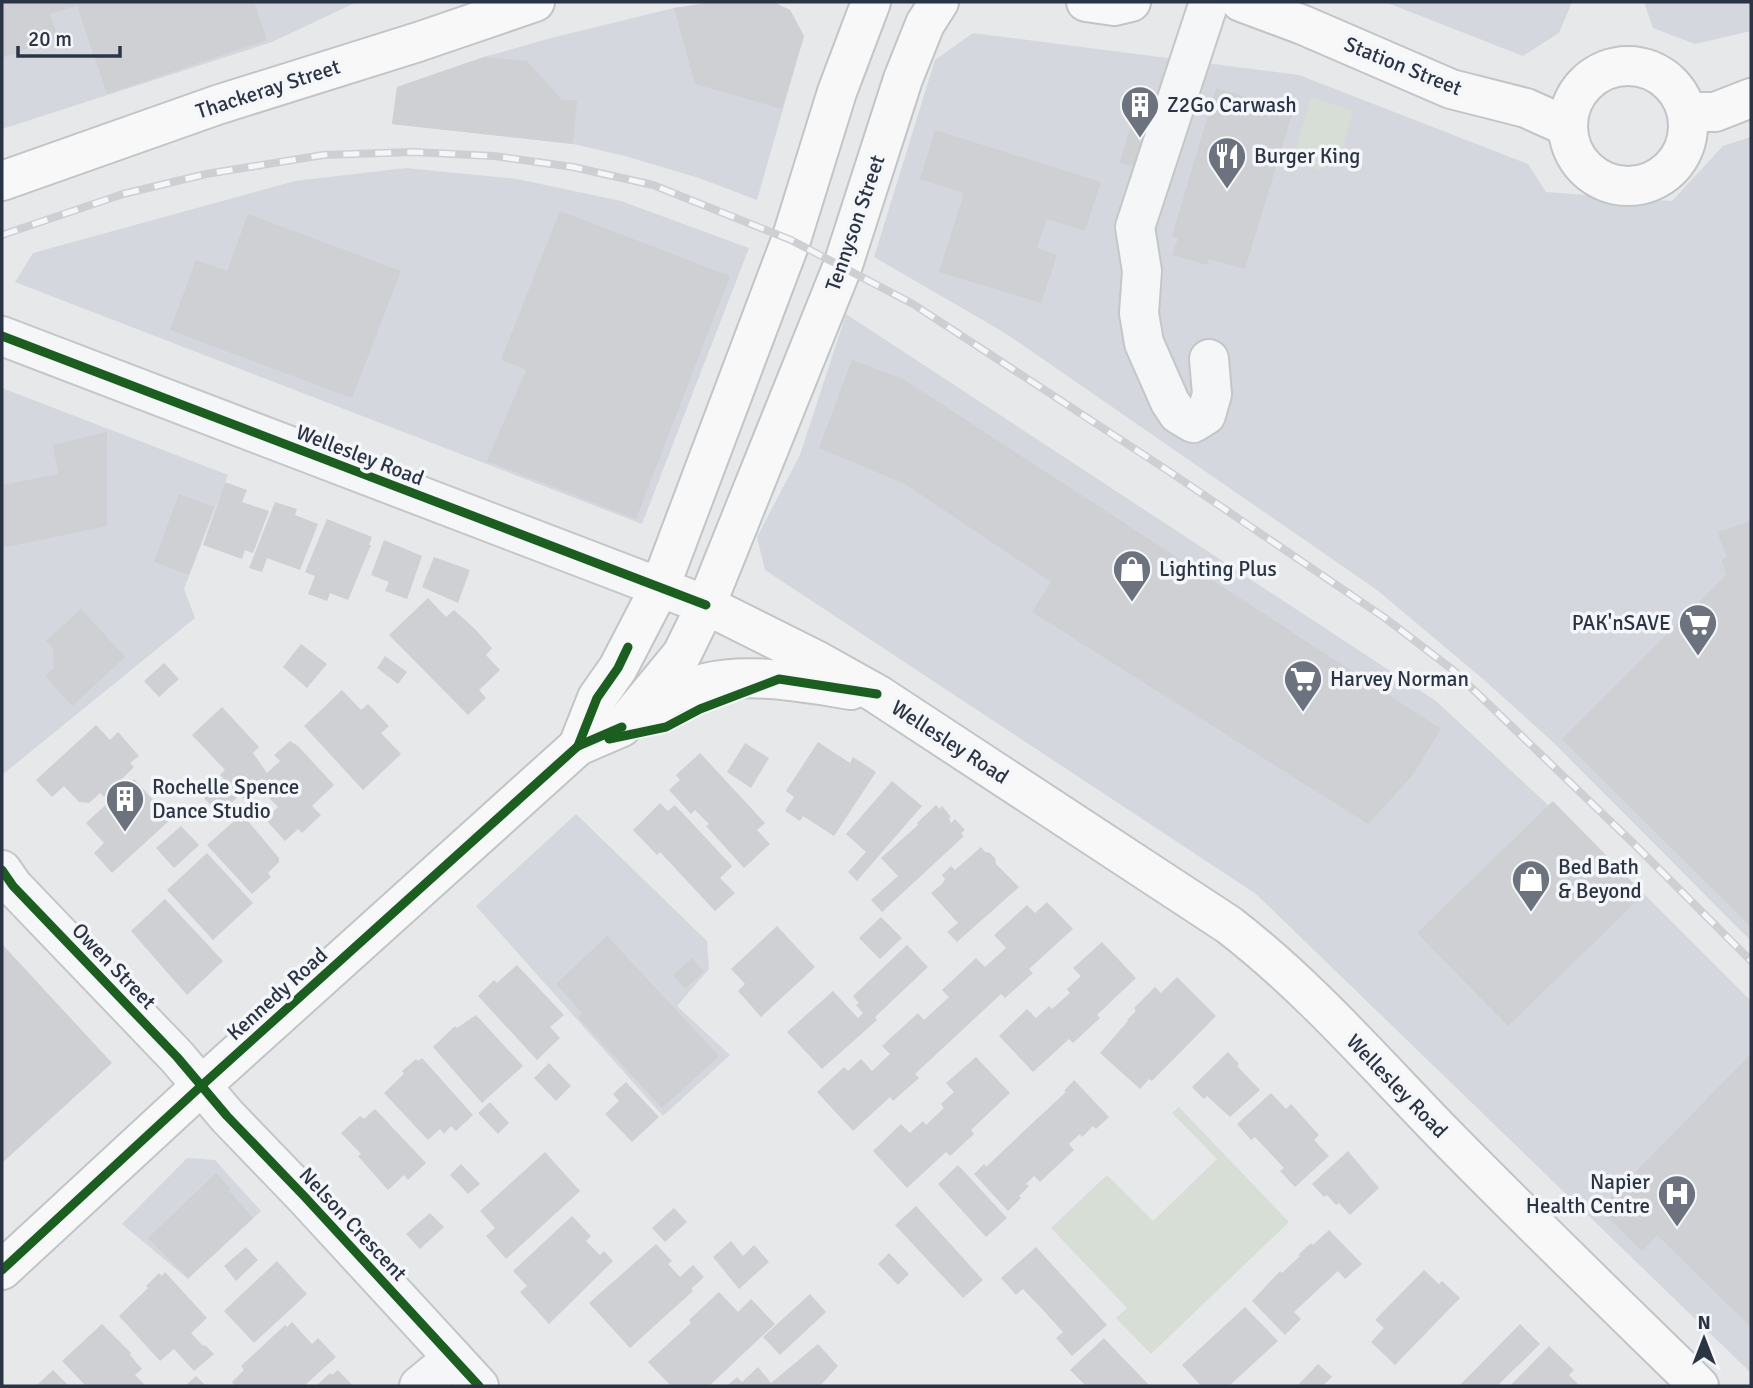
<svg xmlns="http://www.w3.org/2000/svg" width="1753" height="1388" font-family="Signika,sans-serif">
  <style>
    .built { fill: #d4d7dd }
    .green { fill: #d6ded6 }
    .building { fill: #ced0d3 }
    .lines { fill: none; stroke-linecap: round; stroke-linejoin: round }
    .minor-casing { stroke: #c4c6c8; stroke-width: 42 }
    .major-casing { stroke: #c2c5c8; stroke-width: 42 }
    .minor { stroke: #f5f6f7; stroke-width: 38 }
    .major { stroke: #f8f8f8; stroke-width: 38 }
    .rail-casing { stroke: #cecfd2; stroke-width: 8 }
    .rail { stroke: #f4f6f9; stroke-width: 5; stroke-dasharray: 16; stroke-linecap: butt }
    .cycleway-casing { stroke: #f4f6f9; stroke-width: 13 }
    .cycleway { stroke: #1b5e20; stroke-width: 9 }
    .labels { text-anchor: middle; stroke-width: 7; stroke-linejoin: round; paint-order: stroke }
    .street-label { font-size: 21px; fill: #2b3445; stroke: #f4f6f9 }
    .poi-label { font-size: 21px; fill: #2b3445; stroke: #f4f6f9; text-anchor: start }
  </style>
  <rect width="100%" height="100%" fill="#e6e8ea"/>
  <g class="built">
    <path d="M2 2H357L272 42 2 129Z"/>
    <path d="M713 2H773L790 10 804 36 757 200 699 178 625 156 573 144 392 124 397 87 484 57 551 38 674 8Z"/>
    <path d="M1385 2H1572L1559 33 1523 56Z"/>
    <path d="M1644 2H1751V31L1695 44 1653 28Z"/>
    <path d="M973 33 1299 75 1528 164 1546 192 1672 201 1723 146 1751 137V941L1553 742 1483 679 1377 590 1005 333 874 257 935 60Z"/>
    <path d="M406 168 517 179 621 201 749 248 642 524 15 282 33 253 295 181Z"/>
    <path d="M846 314 1436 701 1644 894 1751 1001V1373L1256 894 765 570 757 537 800 455Z"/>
    <path d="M2 388 228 475 184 589 195 618 2 775Z"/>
    <path d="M576 814 707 941 709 969 677 1006 730 1055 663 1116 476 906Z"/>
    <path d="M187 1158 215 1160 261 1211 188 1279 122 1224Z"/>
  </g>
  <g class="green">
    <path d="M1311 97 1353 111 1343 146 1320 170 1292 162Z"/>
    <path d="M1179 1107 1289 1222 1151 1354 1116 1318 1127 1308 1051 1228 1107 1175 1153 1221 1217 1159 1172 1113Z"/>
  </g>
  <g class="building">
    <path d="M2 2H254L267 40 107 94 77 6 50 14 58 37 2 58Z"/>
    <path d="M713 2H773L790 10 804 36 782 109 695 84 674 8Z"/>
    <path d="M484 57 527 61 562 100H577L573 144 392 124 397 87Z"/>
    <path d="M1216 88 1293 111 1245 269 1209 259 1207 265 1172 255 1178 238 1172 236Z"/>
    <path d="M1135 109 1160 116 1145 170 1120 163Z"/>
    <path d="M935 130 1101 182 1085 231 1047 219 1037 248 1057 255 1041 303 939 272 964 193 920 179Z"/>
    <path d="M560 211 730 276 636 519 487 461 526 370 501 360Z"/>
    <path d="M248 214 401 271 352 398 170 330 196 260 227 271Z"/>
    <path d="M852 360 903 379 1441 729 1412 776 1368 824 1032 612 1051 582 905 484 819 448Z"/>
    <path d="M107 432V526L2 548V485L58 474 53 445Z"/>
    <path d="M225 482 247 490 242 502 269 511 253 553 245 550 242 559 203 545Z"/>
    <path d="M179 494 214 507 189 575 154 562Z"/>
    <path d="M275 502 297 509 295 515 318 524 300 570 267 558 262 572 249 568Z"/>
    <path d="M327 519 372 537 369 545H371L348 600 330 593 327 601 308 594 315 576 305 572Z"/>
    <path d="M1751 521V927L1562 739 1726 575 1722 560 1727 557 1717 532Z"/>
    <path d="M384 540 422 556 407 599 385 591 389 582 371 575Z"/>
    <path d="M434 557 470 570 458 603 422 587Z"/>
    <path d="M428 598 446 617 454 610 475 629 492 648 486 655 500 670 479 690 486 698 468 715 389 635Z"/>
    <path d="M81 609 125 657 72 706 45 676 54 668 53 648 46 641Z"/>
    <path d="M301 644 327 664 307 688 283 667Z"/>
    <path d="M385 656 407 672 398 684 377 668Z"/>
    <path d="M164 663 179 679 159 697 144 681Z"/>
    <path d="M342 690 361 710 368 704 389 726 381 733 401 754 363 790 304 726Z"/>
    <path d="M222 707 259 747 253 753 267 773 280 761 274 755 290 741 298 746 334 785 312 806 321 815 302 833 298 829 285 841 265 819 278 807 259 788 245 801 240 795 219 814 204 798 224 779 220 775 225 770 192 735Z"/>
    <path d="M96 725 110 740 118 732 139 756 130 763 134 767 104 797 100 793 89 803 79 802 64 786 52 797 36 780Z"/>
    <path d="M818 742 850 763 853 757 876 772 834 836 803 816 800 821 785 811 794 797 786 791Z"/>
    <path d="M745 743 769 758 751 788 727 772Z"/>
    <path d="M700 753 765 823 757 830 770 844 744 868 706 826 709 824 695 810 691 814 669 790 680 780 676 775Z"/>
    <path d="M134 779 171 819 112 873 94 853 104 843 86 823Z"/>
    <path d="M892 781 922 806 857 881 848 872 866 852 846 834Z"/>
    <path d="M1553 801 1644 894 1508 1026 1417 933Z"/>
    <path d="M660 803 668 811 675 805 732 866 720 878 735 893 715 911 660 852 657 855 633 830Z"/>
    <path d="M936 805 939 809 942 806 951 817 949 819 951 823 955 819 965 830 961 833 964 836 882 912 871 900 898 876 881 858 918 825 917 823Z"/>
    <path d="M242 814 279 858V862L268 873 271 877 252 894 207 845Z"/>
    <path d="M181 826 199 845 174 868 156 848Z"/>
    <path d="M981 847 985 852 990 853 995 858 996 864 1019 887 957 942 947 932 958 923 931 893 942 884 945 879 942 875 951 866 955 870Z"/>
    <path d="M207 853 253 903 213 940 167 890Z"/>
    <path d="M165 899 223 961 187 995 131 931Z"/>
    <path d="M1047 902 1073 929 1029 969 1033 973 1005 998 1001 994 915 1074 919 1078 893 1101 890 1097 853 1131 817 1092 844 1067 848 1071 861 1059 872 1071 890 1054 882 1046 918 1013 924 1020 949 997 942 990 976 958 985 967 1006 948 994 935 1027 905 1035 913Z"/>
    <path d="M881 917 902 938 880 959 859 938Z"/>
    <path d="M777 926 815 967 761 1017 738 991 745 984 731 969Z"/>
    <path d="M607 936 719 1056 662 1108 578 1017 582 1013 556 984Z"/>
    <path d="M1102 942 1136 978 1097 1015 1100 1018 1073 1043 1069 1039 1033 1072 999 1036 1027 1009 1036 1018 1049 1006 1052 1009 1070 993 1067 989 1081 976 1073 968Z"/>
    <path d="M2 944 112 1063 2 1163Z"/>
    <path d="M907 945 928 967 875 1017 877 1020 822 1069 787 1032 833 991 858 1018 863 1013 856 1005 859 1003 853 996Z"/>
    <path d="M692 958 704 972 685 989 673 975Z"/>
    <path d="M517 965 564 1015 550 1027 560 1038 537 1060 478 996 494 980 497 983Z"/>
    <path d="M1177 977 1216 1016 1152 1081 1149 1079 1140 1089 1100 1053 1128 1021 1127 1020 1136 1011 1134 1008 1155 987 1161 993Z"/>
    <path d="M476 1015 523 1066 482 1103 433 1047 455 1026 457 1028Z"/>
    <path d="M1228 1052 1239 1064 1237 1066 1260 1090 1230 1117 1207 1096 1204 1099 1192 1087Z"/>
    <path d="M1751 1054V1327L1657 1235 1642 1251 1599 1209Z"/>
    <path d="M976 1057 1010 1093 971 1130 974 1134 950 1156 946 1152 907 1188 873 1151 901 1124 910 1133 923 1121 926 1125 944 1108 941 1104 954 1092 946 1083Z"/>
    <path d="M422 1058 473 1115 456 1131 451 1126 444 1134 440 1129 428 1140 384 1093 404 1074 402 1071 416 1059 418 1061Z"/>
    <path d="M549 1063 571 1086 556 1101 534 1078Z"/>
    <path d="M1074 1080 1109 1117 1096 1129 1093 1126 1082 1137 1080 1134 1069 1144 1074 1150 1040 1182 1034 1176 1026 1184 1029 1186 1019 1196 1021 1198 1008 1211 974 1174 984 1164 986 1167 1025 1130 1066 1092 1064 1091Z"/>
    <path d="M626 1082 659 1117 632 1142 605 1114 619 1101 613 1094Z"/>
    <path d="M1271 1093 1286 1109 1291 1104 1319 1135 1314 1140 1329 1156 1295 1187 1280 1171 1284 1168 1255 1137 1251 1140 1237 1124Z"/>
    <path d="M490 1102 509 1123 498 1134 478 1113Z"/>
    <path d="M375 1109 426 1163 408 1180 404 1175 388 1190 358 1156 361 1154 341 1133 360 1116 364 1119Z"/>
    <path d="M1348 1151 1379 1188 1350 1215 1339 1203 1336 1205 1327 1195 1324 1197 1312 1184Z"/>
    <path d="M545 1152 580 1191 506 1259 486 1236 495 1228 480 1211Z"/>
    <path d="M461 1164 480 1184 468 1194 450 1175Z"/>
    <path d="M958 1165 1007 1218 986 1237 938 1184Z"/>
    <path d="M216 1173 231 1189 228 1190 253 1218 188 1278 148 1238Z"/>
    <path d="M916 1206 983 1280 963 1298 895 1225Z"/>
    <path d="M674 1208 687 1222 665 1242 652 1228Z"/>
    <path d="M430 1213 444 1227 420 1249 406 1234Z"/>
    <path d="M572 1216 591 1236 586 1241 600 1255 604 1251 613 1261 549 1324 520 1292 527 1286 513 1271Z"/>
    <path d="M1329 1230 1362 1264 1345 1279 1338 1271 1294 1312 1301 1319 1285 1335 1252 1301 1280 1271 1282 1273 1300 1256 1298 1255 1311 1243 1313 1245Z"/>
    <path d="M731 1241 743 1256 754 1245 769 1262 739 1289 713 1257Z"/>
    <path d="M656 1244 672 1261 668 1264 680 1277 693 1265 704 1277 691 1289 693 1291 630 1348 589 1303Z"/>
    <path d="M246 1247 258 1260 236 1281 224 1266Z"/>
    <path d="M1036 1247 1107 1325 1072 1356 1056 1338 1063 1332 1043 1310 1023 1289 1016 1295 1001 1278Z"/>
    <path d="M889 1253 909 1274 898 1285 878 1264Z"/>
    <path d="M277 1261 307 1294 254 1343 224 1311Z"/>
    <path d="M1424 1270 1439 1284 1442 1281 1460 1298 1395 1365 1371 1342 1384 1328 1375 1320Z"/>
    <path d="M165 1272 207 1318 191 1333 203 1346 205 1345 214 1354 194 1371 174 1349 160 1361 119 1316 148 1288 146 1286 159 1273 162 1276Z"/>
    <path d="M719 1292 738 1312 751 1299 775 1324 709 1386H671L648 1362 691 1323 689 1320Z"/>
    <path d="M810 1294 826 1312 780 1355 763 1337Z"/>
    <path d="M1245 1307 1278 1341 1229 1386H1201L1182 1365Z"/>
    <path d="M292 1322 312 1344 318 1338 336 1357 304 1386H235L232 1382 244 1370 241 1366 285 1325 287 1327Z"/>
    <path d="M102 1324 131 1353 130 1355 142 1369 135 1375 146 1386H86L62 1361Z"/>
    <path d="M1520 1324 1540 1344 1497 1386H1459Z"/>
    <path d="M1104 1338 1118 1353 1150 1386H1086L1070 1370Z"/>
    <path d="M818 1344 838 1366 820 1386H727L737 1377 742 1382 758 1367 771 1383Z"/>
    <path d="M1549 1346 1574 1370 1569 1375 1580 1386H1513L1511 1385Z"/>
    <path d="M1318 1364 1332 1377 1322 1386H1301L1299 1384Z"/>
    <path d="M53 1370 69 1386H36Z"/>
    <path d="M338 1370 353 1386H316L330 1373 332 1375Z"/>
    <path d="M196 1376 206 1386H185Z"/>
  </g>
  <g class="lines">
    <g class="minor-casing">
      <g id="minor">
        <path d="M1209 2 1135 227 1142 271 1139 313 1144 343 1170 402 1178 414 1193 423 1206 415 1212 394 1209 359"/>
        <path d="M2 336 706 605"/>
        <path d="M2 870 13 886 177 1057 227 1116 304 1196 479 1386"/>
        <path d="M419 1386 453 1358"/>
      </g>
    </g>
    <g class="major-casing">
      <g id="major">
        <path d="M1086 2 1114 6 1131 2"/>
        <path d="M1241 2 1303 25 1451 89 1526 108 1566 126"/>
        <circle cx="1628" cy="126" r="60"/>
        <path d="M1687 112H1715L1751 98"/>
        <path d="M2 181 217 105 418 42 535 2"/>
        <path d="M706 605 818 661 877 694 1229 925C1307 985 1373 1061 1442 1132 1526 1218 1613 1302 1699 1386"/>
        <path d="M643 713C652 708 661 701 670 696 724 666 794 681 851 690"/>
        <path d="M578 746 597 698 618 668 660 587 791 240 837 92 871 2"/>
        <path d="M2 1270 200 1087 578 746 622 727 682 654 706 605 843 265 903 79 925 24 939 2"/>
      </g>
    </g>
    <use href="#minor" class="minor"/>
    <use href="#major" class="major"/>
    <g class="rail-casing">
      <path id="rail" d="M2 235 123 194 206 174 323 155 412 152 494 156 573 167 653 185 791 240 913 304 1170 472 1385 618 1453 670 1633 843 1751 961"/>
    </g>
    <use href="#rail" class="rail"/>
    <g class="cycleway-casing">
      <g id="cycleway">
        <path d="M2 336 706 605"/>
        <path d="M609 739 666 727 700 709 779 679 877 694"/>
        <path d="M578 746 597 698 618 668 628 647"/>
        <path d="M2 870 13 886 177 1057 227 1116 304 1196 479 1386"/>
        <path d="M2 1270 200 1087 578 746 622 727"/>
      </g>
    </g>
    <use href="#cycleway" class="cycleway"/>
  </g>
  <defs>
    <g id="building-pin" transform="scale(2.0125)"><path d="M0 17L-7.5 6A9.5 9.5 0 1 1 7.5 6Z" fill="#6c737f" stroke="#f4f6f9"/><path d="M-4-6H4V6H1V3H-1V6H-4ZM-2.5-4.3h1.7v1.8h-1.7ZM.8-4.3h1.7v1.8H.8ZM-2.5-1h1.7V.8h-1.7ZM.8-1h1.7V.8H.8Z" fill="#fff"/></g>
    <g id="restaurant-pin" transform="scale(2.0125)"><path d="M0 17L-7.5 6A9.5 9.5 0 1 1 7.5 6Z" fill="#6c737f" stroke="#f4f6f9"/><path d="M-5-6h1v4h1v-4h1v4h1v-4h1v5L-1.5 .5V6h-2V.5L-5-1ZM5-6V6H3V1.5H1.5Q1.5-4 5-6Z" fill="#fff"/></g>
    <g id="shop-pin" transform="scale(2.0125)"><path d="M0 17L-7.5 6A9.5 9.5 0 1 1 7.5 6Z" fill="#6c737f" stroke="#f4f6f9"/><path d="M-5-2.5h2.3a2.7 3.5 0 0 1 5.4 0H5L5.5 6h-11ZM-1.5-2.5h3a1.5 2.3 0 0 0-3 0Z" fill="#fff"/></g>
    <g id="supermarket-pin" transform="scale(2.0125)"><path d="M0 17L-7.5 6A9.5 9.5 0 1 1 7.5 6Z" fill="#6c737f" stroke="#f4f6f9"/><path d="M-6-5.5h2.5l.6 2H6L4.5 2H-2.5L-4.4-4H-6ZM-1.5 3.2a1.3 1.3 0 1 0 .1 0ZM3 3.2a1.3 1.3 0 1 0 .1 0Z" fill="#fff"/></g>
    <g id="hospital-pin" transform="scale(2.0125)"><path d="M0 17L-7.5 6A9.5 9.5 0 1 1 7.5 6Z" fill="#6c737f" stroke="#f4f6f9"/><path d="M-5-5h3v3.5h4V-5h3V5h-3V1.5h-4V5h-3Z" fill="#fff"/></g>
  </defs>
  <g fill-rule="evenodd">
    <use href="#building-pin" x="1140" y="105"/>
    <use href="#restaurant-pin" x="1227" y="156"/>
    <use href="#shop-pin" x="1132" y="569"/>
    <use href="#supermarket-pin" x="1698" y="623"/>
    <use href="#supermarket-pin" x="1303" y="679"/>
    <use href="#building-pin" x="125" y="799"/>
    <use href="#shop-pin" x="1531" y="879"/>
    <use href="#hospital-pin" x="1677" y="1194"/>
  </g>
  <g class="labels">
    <g class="street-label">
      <text transform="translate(1403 66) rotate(22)" y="7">Station Street</text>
      <text transform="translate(268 89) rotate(-18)" y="7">Thackeray Street</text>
      <text transform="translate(855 223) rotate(-71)" y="7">Tennyson Street</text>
      <text transform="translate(360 455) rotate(21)" y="7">Wellesley Road</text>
      <text transform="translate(950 742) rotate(33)" y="7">Wellesley Road</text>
      <text transform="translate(114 966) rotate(46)" y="7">Owen Street</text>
      <text transform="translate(277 994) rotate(-42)" y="7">Kennedy Road</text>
      <text transform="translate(1397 1086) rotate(46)" y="7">Wellesley Road</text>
      <text transform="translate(353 1224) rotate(47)" y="7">Nelson Crescent</text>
    </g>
    <g class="poi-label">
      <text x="1167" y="112">Z2Go Carwash</text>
      <text x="1254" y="163">Burger King</text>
      <text x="1159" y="576">Lighting Plus</text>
      <text x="1671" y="630" text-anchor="end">PAK'nSAVE</text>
      <text x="1330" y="686">Harvey Norman</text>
      <text x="152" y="794">Rochelle Spence<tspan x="152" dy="24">Dance Studio</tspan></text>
      <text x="1558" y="874">Bed Bath<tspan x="1558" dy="24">&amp; Beyond</tspan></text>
      <text x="1650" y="1189" text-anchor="end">Napier<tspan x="1650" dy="24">Health Centre</tspan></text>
    </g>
  </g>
  <rect width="1753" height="1388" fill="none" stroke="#2b3445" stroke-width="7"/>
  <g transform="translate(1704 1339)" stroke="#f4f6f9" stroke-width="5" paint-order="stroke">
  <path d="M0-5L12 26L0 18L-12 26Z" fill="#2b3445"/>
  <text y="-10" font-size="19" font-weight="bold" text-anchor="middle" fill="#2b3445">N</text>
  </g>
  <path d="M18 46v10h102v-10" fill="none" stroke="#2b3445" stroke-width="3.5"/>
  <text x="28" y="46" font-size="21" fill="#2b3445" stroke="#f4f6f9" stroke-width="5" paint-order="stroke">20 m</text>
</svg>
